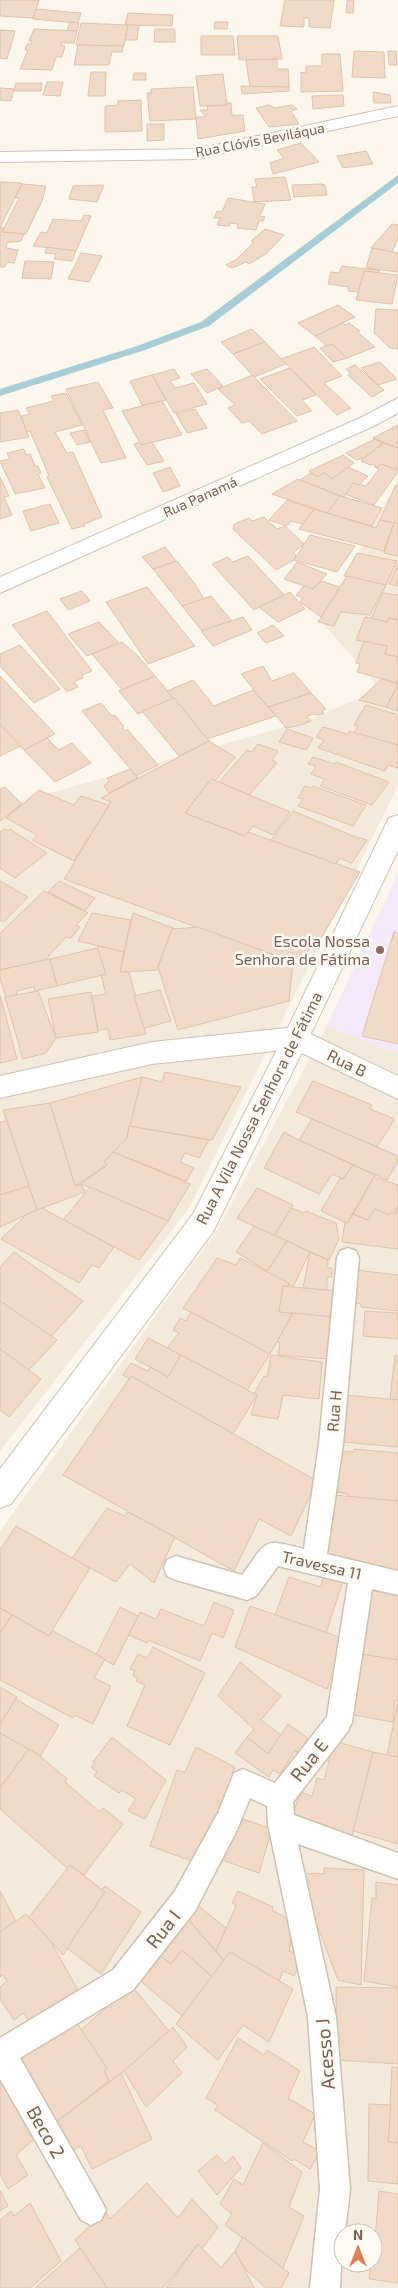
<svg xmlns="http://www.w3.org/2000/svg" width="398" height="2288" font-family="'Exo 2',sans-serif">
  <style>
    .residential { fill: #f3eadc; fill-rule: evenodd }
    .education { fill: #f4e9f9 }
    .lines { fill: none; stroke-linecap: round; stroke-linejoin: round }
    .stream { fill: #a8cdd7; fill-rule: evenodd }
    .building { fill: #f0d9c6; stroke: #e2c1a7 }
    .lane-casing { stroke: #cec0b2; stroke-width: 3 }
    .street-casing { stroke: #cec0b2; stroke-width: 2 }
    .secondary-casing { stroke: #d1c1b0; stroke-width: 2 }
    .lane { fill: #fff; fill-rule: evenodd }
    .street { fill: #fff; fill-rule: evenodd }
    .secondary { fill: #fff; fill-rule: evenodd }
    .education-dot { fill: #8d6e63; stroke: #fefbf4; stroke-width: 2 }
    .labels { text-anchor: middle; stroke-width: 5; stroke-linejoin: round; paint-order: stroke }
    .far-street-label { font-size: 14px; fill: #776050; stroke: #fefbf4 }
    .education-label { font-size: 16px; fill: #785e54; stroke: #fefbf4; text-anchor: end }
    .street-label { font-size: 16px; fill: #776050; stroke: #fefbf4 }
    .near-street-label { font-size: 19px; fill: #776050; stroke: #fefbf4 }
  </style>
  <rect width="100%" height="100%" fill="#fcf7ed"/>
  <g class="residential">
    <path d="M398 480V786L188 1210 0 1451V818L36 797 309 720 380 689 321 621Z"/>
    <path d="M398 874V2288H0V1531L218 1229 327 1026ZM343 2233H373V2263H343Z"/>
  </g>
  <path class="education" d="M398 874V1054L327 1026Z"/>
  <g class="lines">
    <path class="stream" d="M398 175V183L209 326 145 350 0 396V389L137 346 201 322Z"/>
  </g>
  <g class="building">
    <path d="M0 0H39L33 18 0 16Z"/>
    <path d="M285 0H334L330 28 309 27V18H304V27L280 26Z"/>
    <path d="M347 0H354L353 13H346Z"/>
    <path d="M36 9 81 13 78 23 33 19Z"/>
    <path d="M128 13 173 15 172 26 125 25Z"/>
    <path d="M70 22 79 23 77 31H67Z"/>
    <path d="M215 22H228L227 29H214Z"/>
    <path d="M81 23 128 25 124 46 76 45Z"/>
    <path d="M128 25H139L137 40H125Z"/>
    <path d="M34 29 77 31 74 43H61V45L65 46 62 57H56L52 70 20 69 28 50H25L27 44H31L32 41H29Z"/>
    <path d="M155 29H175V42H154Z"/>
    <path d="M0 30 15 31 7 59 0 58Z"/>
    <path d="M201 36H233L235 55H201Z"/>
    <path d="M237 36H278L282 59 239 60Z"/>
    <path d="M78 45 123 46 122 52H112L109 65H74Z"/>
    <path d="M354 51 384 52 385 78 352 77Z"/>
    <path d="M388 51H396L397 65H389Z"/>
    <path d="M322 54H340L343 91 301 92V72L306 73V66H322Z"/>
    <path d="M277 59V69H288L289 87 250 88 246 60Z"/>
    <path d="M91 72H106L105 96H88Z"/>
    <path d="M134 73H146V80H133Z"/>
    <path d="M223 74 227 105 200 106 196 76Z"/>
    <path d="M47 82H63L60 96 43 95Z"/>
    <path d="M16 83H42L41 91H14Z"/>
    <path d="M241 86 289 87V91L242 94Z"/>
    <path d="M193 87 196 119 150 121 147 93H151V89Z"/>
    <path d="M0 88 14 89 11 101 0 100Z"/>
    <path d="M373 92 390 95 391 103H374Z"/>
    <path d="M343 95 344 106 313 109 312 96Z"/>
    <path d="M141 100 142 131 105 132V106L118 105V101Z"/>
    <path d="M227 103H231L232 115H243L245 131 198 139 196 117H206L200 110H208L207 106 227 105Z"/>
    <path d="M269 105 275 108 292 105 297 109 291 111 299 124 269 127 256 108Z"/>
    <path d="M147 124H164V140L147 141Z"/>
    <path d="M301 143 319 162 273 174 270 163 284 158 277 150Z"/>
    <path d="M366 151 373 164 343 168 337 156Z"/>
    <path d="M285 177 291 200 254 202 252 187H257L255 179Z"/>
    <path d="M0 182 22 183 0 228Z"/>
    <path d="M22 184 46 186 42 201 26 234 2 232 19 198H15Z"/>
    <path d="M321 184 325 185 327 195 294 197 292 185Z"/>
    <path d="M104 185 97 202 69 199 73 186Z"/>
    <path d="M228 198 265 204 260 216 265 217 263 221H259L256 230 237 228 238 224 230 223 229 226 217 225 220 218H214L217 211 222 212Z"/>
    <path d="M84 215 91 216 76 251 33 246 41 232 47 233 53 219 81 221Z"/>
    <path d="M392 224 398 225V238L392 252 371 248Z"/>
    <path d="M0 227 4 228 2 232 24 234 21 241 7 243 6 248 18 250 14 263 7 262 5 267H0Z"/>
    <path d="M265 229 284 235 266 254 249 264 246 262 232 268 226 265 237 259 254 242 251 241Z"/>
    <path d="M47 247 76 251 72 261 54 259 56 254 45 253Z"/>
    <path d="M372 248 398 253V272L366 268Z"/>
    <path d="M81 253 102 256 89 282 68 279Z"/>
    <path d="M25 261 54 262 51 279 22 278Z"/>
    <path d="M342 266 367 269 380 270 378 273 364 271 359 292 348 291 349 287 328 284 331 272 339 273Z"/>
    <path d="M364 271 398 275 392 304 356 300Z"/>
    <path d="M338 305 355 317 315 336 298 323Z"/>
    <path d="M376 309 398 310V349L390 348 374 333Z"/>
    <path d="M343 323 346 325 349 323 360 331 357 332 375 347 347 358 332 344 327 346 315 336Z"/>
    <path d="M252 329 265 342 233 354 221 342Z"/>
    <path d="M265 342 286 364 254 377 233 354Z"/>
    <path d="M332 344 347 358 333 362 320 348Z"/>
    <path d="M314 347 342 376 324 383 351 408 337 415 281 359Z"/>
    <path d="M380 362 397 379 378 385 361 368Z"/>
    <path d="M355 365 378 385 384 390 372 397 348 375 351 374 346 369Z"/>
    <path d="M290 368 316 395 302 400 312 411 297 416 260 379Z"/>
    <path d="M174 369 180 378 170 381 175 388 194 383 207 404 174 413 152 375Z"/>
    <path d="M207 369 223 386 207 393 191 374Z"/>
    <path d="M152 375 166 400 142 405 130 381Z"/>
    <path d="M253 375 254 377 297 421 262 434 249 421 242 423 228 408 235 405 218 389Z"/>
    <path d="M98 382 113 408 103 410 126 458 101 463 66 389Z"/>
    <path d="M66 393 82 425 55 432 67 453 73 452 102 517 84 524 85 526 72 529 47 477 49 476 30 431 27 432 21 416 30 414 26 408 54 401 51 396Z"/>
    <path d="M162 401 182 435 141 445 122 411Z"/>
    <path d="M195 409 207 428 187 433 176 414Z"/>
    <path d="M18 410 29 437 0 442V413Z"/>
    <path d="M398 425V448L373 438Z"/>
    <path d="M84 430 90 442 77 445 70 433Z"/>
    <path d="M375 439 383 443 364 458 356 460 346 453Z"/>
    <path d="M140 442 141 445 152 442 164 461 147 465 134 444Z"/>
    <path d="M383 443 398 448V470L381 464 376 468 374 464 370 465 361 461Z"/>
    <path d="M24 449 26 455 30 454 35 466H38L41 473 38 474 45 488 15 494 0 461 10 459 7 453Z"/>
    <path d="M343 455 354 463 332 479 325 473 317 477 309 471Z"/>
    <path d="M381 464 398 470V472L374 505 345 494 353 483 366 486 379 469 376 468Z"/>
    <path d="M170 467 180 486 163 492 153 473Z"/>
    <path d="M348 467 368 476 359 485 353 483 344 497 300 480 311 473 317 477 325 473 332 479Z"/>
    <path d="M0 477 9 496 4 497 12 515 0 519Z"/>
    <path d="M298 479 300 480 340 496 327 513 272 494Z"/>
    <path d="M396 485 398 486V524L380 520Z"/>
    <path d="M340 496 382 508 372 526 327 513Z"/>
    <path d="M287 500 314 509 303 524 291 521 287 526 269 520Z"/>
    <path d="M50 504 59 523 31 531 23 511Z"/>
    <path d="M314 509 376 528 380 520 394 523 384 551 299 529Z"/>
    <path d="M264 517 277 529 285 526 304 544 293 553 296 555 294 560 276 570 233 529 234 524 249 518 252 521Z"/>
    <path d="M394 523 398 524V556L384 553Z"/>
    <path d="M310 535 355 546 337 572 294 560Z"/>
    <path d="M165 547 176 561 153 569 142 557Z"/>
    <path d="M357 553 397 561 386 585 344 576Z"/>
    <path d="M248 556 284 595 254 610 212 564 228 557 233 562Z"/>
    <path d="M177 561 195 584 204 599 182 606 153 569Z"/>
    <path d="M297 562 327 574 313 589 284 579Z"/>
    <path d="M398 564V586L389 584Z"/>
    <path d="M347 576 386 585 370 615 341 612 334 626 318 622Z"/>
    <path d="M321 581 340 587 321 617 300 602 303 598 296 595 304 586 313 589Z"/>
    <path d="M147 587 195 646 148 664 106 602Z"/>
    <path d="M82 591 90 601 68 610 60 599Z"/>
    <path d="M290 592 305 609 278 622 259 607Z"/>
    <path d="M383 593 398 595V620L389 618 388 622 371 619Z"/>
    <path d="M211 596 232 621 202 631 182 606Z"/>
    <path d="M47 611 92 671 82 675 83 678 74 682 78 687 67 692 12 625Z"/>
    <path d="M243 617 252 630 213 646 201 631Z"/>
    <path d="M365 617 388 622 389 618 398 620V657L385 654 387 646 356 640Z"/>
    <path d="M99 622 119 643 87 656 68 634Z"/>
    <path d="M273 625 284 636 266 643 257 633Z"/>
    <path d="M364 641 387 646 385 654 398 657V683L357 672 360 664 356 663Z"/>
    <path d="M122 642 138 656 155 676 123 691 92 654Z"/>
    <path d="M20 645 60 689 34 703 0 666V654Z"/>
    <path d="M263 666 272 681 294 673 311 693 268 707 241 674Z"/>
    <path d="M0 676 55 734 24 750 0 724Z"/>
    <path d="M155 676 174 698 138 714 119 691Z"/>
    <path d="M382 679 398 684 386 707 359 700Z"/>
    <path d="M193 680 214 706 253 690 276 716 207 739 167 691Z"/>
    <path d="M398 687V711L386 707Z"/>
    <path d="M311 693 326 709 322 711 324 713 319 715 314 714 307 716 311 721 301 725 286 728 269 707Z"/>
    <path d="M174 698 209 741 179 756 142 711Z"/>
    <path d="M101 703 112 716 115 715 124 727 122 728 125 731 128 730 158 765 136 776 82 711Z"/>
    <path d="M366 705 398 715V745L354 733 358 726 354 725Z"/>
    <path d="M0 724 21 746 0 756Z"/>
    <path d="M323 727 348 734 349 731 398 745V768L388 765 385 771 318 748 324 740 316 737Z"/>
    <path d="M287 729 313 738 306 750 279 742Z"/>
    <path d="M47 738 59 750 72 743 91 763 55 782 24 750Z"/>
    <path d="M209 741 235 757 215 781 211 779 185 813 245 836 248 832 360 872 320 940 315 937 301 965 64 879 111 802 101 798Z"/>
    <path d="M258 744 278 751 272 760 277 763 249 795 219 782 247 750 252 752Z"/>
    <path d="M313 757 335 764 336 762 389 782 372 805 320 786 325 779 311 774 316 766 308 764Z"/>
    <path d="M130 769 138 778 109 793 104 786 109 781 107 778Z"/>
    <path d="M211 779 288 811 290 812 273 835 253 826 245 836 185 813Z"/>
    <path d="M305 786 311 788 313 786 366 805 353 826 298 806 303 799 298 798Z"/>
    <path d="M5 787 22 804 0 821V789Z"/>
    <path d="M39 790 74 805 81 796 109 805 74 861 32 840 37 835 6 818Z"/>
    <path d="M293 811 353 836 367 840 352 863 339 858 336 864 271 840Z"/>
    <path d="M5 829 8 831 10 829 47 853 15 878 0 868V832Z"/>
    <path d="M0 881 28 897 4 922 0 920Z"/>
    <path d="M59 881 95 898 85 911 48 892Z"/>
    <path d="M44 891 88 913 76 925 80 927 71 938 66 937 45 960 0 970V933Z"/>
    <path d="M92 913 131 920 124 952 78 941Z"/>
    <path d="M133 913 176 929H172L158 967 159 970 120 972Z"/>
    <path d="M198 927 293 962 289 1001 178 1030 158 967 172 929Z"/>
    <path d="M394 932 398 933V1044L362 1036Z"/>
    <path d="M99 946 124 952 120 972H129L146 1034 110 1040 108 1029 98 1030 92 996 106 994 101 975 106 974 97 948Z"/>
    <path d="M97 948 106 974 57 986 50 959Z"/>
    <path d="M50 959 57 986 35 991 34 987 16 991 17 995 6 997 0 979V970Z"/>
    <path d="M160 990 171 1021 144 1028 134 996Z"/>
    <path d="M38 991 56 1038 46 1053 23 1059 5 997Z"/>
    <path d="M91 992 98 1032 56 1038 48 999Z"/>
    <path d="M0 995 17 1059 0 1063Z"/>
    <path d="M165 1072 241 1087 212 1140 129 1126 142 1077 162 1082Z"/>
    <path d="M142 1077 127 1138 104 1162 107 1165 75 1186 50 1103Z"/>
    <path d="M313 1081 372 1105 370 1109 395 1119 377 1147 296 1112Z"/>
    <path d="M50 1103 75 1186 81 1184 85 1192 37 1210 3 1110Z"/>
    <path d="M312 1119 398 1156V1162L387 1180 299 1140Z"/>
    <path d="M7 1121 29 1186 0 1195V1122Z"/>
    <path d="M129 1126 209 1140 199 1158 185 1153 180 1162 194 1168 186 1181 113 1152 127 1138Z"/>
    <path d="M284 1132 299 1140 353 1165 343 1179 332 1174 319 1194 264 1168Z"/>
    <path d="M113 1152 190 1184 168 1221 81 1184 107 1165 104 1162Z"/>
    <path d="M353 1165 375 1175 347 1223 321 1211 340 1178 343 1179Z"/>
    <path d="M374 1177 398 1185V1206L395 1214 391 1212 389 1215 375 1209 368 1220 353 1214Z"/>
    <path d="M29 1186 37 1210 0 1227V1195Z"/>
    <path d="M90 1187 168 1221 139 1260 63 1220Z"/>
    <path d="M257 1188 293 1205 274 1236 237 1218Z"/>
    <path d="M398 1206V1249L342 1242 345 1222 347 1223 353 1214 368 1220 375 1209 389 1215 391 1212 395 1214Z"/>
    <path d="M42 1208 114 1247 99 1268 92 1265 79 1283 1 1239 27 1214Z"/>
    <path d="M291 1208 304 1213 306 1211 336 1223 339 1239 329 1260 274 1236Z"/>
    <path d="M254 1226 287 1241 267 1271 236 1252Z"/>
    <path d="M287 1241 310 1252 293 1287 267 1272Z"/>
    <path d="M14 1252 83 1301 51 1337 0 1301V1267Z"/>
    <path d="M310 1252 328 1260V1268H332V1277H327V1290L303 1288Z"/>
    <path d="M217 1258 236 1265 240 1258 289 1283 288 1286H283L279 1312 293 1313 270 1354 183 1308Z"/>
    <path d="M356 1270 398 1275V1311L361 1307V1304L353 1303Z"/>
    <path d="M283 1286 335 1291 332 1317 279 1312Z"/>
    <path d="M0 1301 57 1340 28 1371 0 1349Z"/>
    <path d="M365 1311 398 1313V1339L363 1336Z"/>
    <path d="M191 1312 270 1354 247 1390 167 1348 179 1333 173 1330 180 1318 186 1321Z"/>
    <path d="M293 1313 332 1317 329 1359 278 1355 280 1343 277 1342Z"/>
    <path d="M148 1338 181 1355 168 1377 135 1359Z"/>
    <path d="M0 1349 41 1379 9 1417 0 1410Z"/>
    <path d="M181 1355 257 1395 233 1434 131 1376 129 1379 123 1375 131 1363 148 1371 150 1367 168 1377Z"/>
    <path d="M271 1355 322 1362 319 1399 283 1395 278 1419 251 1415 257 1395 254 1394 264 1376 267 1377Z"/>
    <path d="M395 1355 398 1356V1400H390Z"/>
    <path d="M131 1376 317 1481 291 1536 259 1519 234 1571 63 1475Z"/>
    <path d="M346 1395 398 1400V1447L343 1442Z"/>
    <path d="M354 1449 398 1453V1501L348 1497V1494L337 1492 340 1451 353 1452Z"/>
    <path d="M334 1495 398 1501V1571L324 1559Z"/>
    <path d="M107 1508 125 1516 128 1512 175 1537 154 1583 130 1564 116 1582 72 1558Z"/>
    <path d="M16 1526 90 1568 49 1636 0 1608V1550Z"/>
    <path d="M324 1575 344 1578 326 1633 275 1615 289 1577 321 1587Z"/>
    <path d="M368 1590 398 1595V1660L361 1654Z"/>
    <path d="M214 1602 234 1610 223 1638 212 1633 200 1661 148 1640 147 1643 129 1635 140 1612 156 1619 161 1609 204 1626Z"/>
    <path d="M250 1606 345 1639 327 1689 235 1647Z"/>
    <path d="M120 1607 138 1616 114 1665 96 1655Z"/>
    <path d="M0 1608 12 1615 0 1633Z"/>
    <path d="M12 1615 49 1636 53 1631 105 1659 94 1678 111 1686 93 1724 74 1715 73 1718 0 1680V1633Z"/>
    <path d="M153 1647 205 1673 170 1745 127 1726 145 1685 136 1681 138 1678 133 1676 135 1671 130 1669 138 1654 147 1658Z"/>
    <path d="M361 1654 398 1660V1701L395 1700 393 1722 353 1715Z"/>
    <path d="M240 1662 281 1696 261 1720 281 1735 268 1754 247 1737 254 1729 218 1696Z"/>
    <path d="M0 1687 17 1697 0 1724Z"/>
    <path d="M16 1699 59 1725 40 1756 0 1733V1724Z"/>
    <path d="M398 1701V1757L387 1755Z"/>
    <path d="M288 1724 308 1738 299 1753 295 1751 280 1774 273 1770 269 1777 235 1753 247 1737 268 1754Z"/>
    <path d="M0 1733 29 1749 0 1788Z"/>
    <path d="M112 1737 166 1780 145 1819 128 1811 136 1799 122 1790 119 1793 94 1776 97 1772 91 1767 95 1763 93 1762Z"/>
    <path d="M334 1741 373 1752 352 1836 292 1818 300 1792 312 1796 317 1778 324 1780Z"/>
    <path d="M196 1747 235 1767 232 1775 235 1777 226 1812 219 1809 200 1864 150 1846 177 1770 185 1772Z"/>
    <path d="M29 1749 40 1756 67 1779 65 1782 100 1812 103 1808 123 1824 84 1875 70 1865 67 1868 0 1809V1788Z"/>
    <path d="M373 1752 398 1757V1844L353 1831Z"/>
    <path d="M234 1816 272 1829 259 1873 219 1859Z"/>
    <path d="M70 1865 105 1892 63 1955 29 1917Z"/>
    <path d="M324 1868 364 1870 361 1985 338 1980 318 1927 306 1912 302 1873 324 1874Z"/>
    <path d="M376 1882 398 1885V1987L364 1981 372 1898 376 1899Z"/>
    <path d="M105 1886 141 1912 101 1974 67 1948 105 1892 102 1890Z"/>
    <path d="M0 1891 16 1921 0 1932Z"/>
    <path d="M238 1891 273 1907 272 1910 294 1922 289 1951 303 1957 294 1976 283 1971 279 1981 230 1952 224 1961 216 1951 236 1906 232 1903Z"/>
    <path d="M195 1903 226 1928 216 1951 186 1917Z"/>
    <path d="M26 1914 50 1940 81 1996 32 2025 23 2013 14 2020 0 1999V1987L7 1981 3 1975 0 1977V1932Z"/>
    <path d="M186 1917 224 1961 212 1977 182 1950 171 1964 158 1954Z"/>
    <path d="M182 1950 212 1977 182 2016 138 1979 158 1954 171 1964Z"/>
    <path d="M230 1952 293 1989 269 2042 243 2025 218 2060 176 2024Z"/>
    <path d="M131 1985 169 2031 110 2084 104 2071 107 2068 81 2030Z"/>
    <path d="M336 1987 398 1988V2064L337 2060Z"/>
    <path d="M74 2019 107 2068 104 2071 109 2081 51 2126 12 2057Z"/>
    <path d="M173 2027 187 2047 173 2061 182 2073 146 2107 124 2071Z"/>
    <path d="M238 2038 264 2055 267 2050 300 2071 288 2098 315 2114 303 2142 320 2151 310 2169 294 2159 292 2161 215 2110 218 2105 206 2098Z"/>
    <path d="M0 2061 42 2132 16 2155 28 2175 8 2189 0 2174Z"/>
    <path d="M392 2067 398 2068V2143L388 2142Z"/>
    <path d="M121 2073 152 2139 92 2169 81 2146 67 2153 51 2126Z"/>
    <path d="M369 2104 391 2105 388 2142 398 2143V2184L368 2181Z"/>
    <path d="M263 2143 302 2172 289 2207 304 2216 283 2268 225 2225 232 2214 220 2204 234 2179 243 2185Z"/>
    <path d="M217 2155 225 2164 233 2156 241 2168 217 2195 198 2171Z"/>
    <path d="M147 2183 178 2218 192 2199 218 2227 202 2249 198 2244 163 2288H107L75 2240 105 2211 110 2219Z"/>
    <path d="M0 2190 8 2206 0 2211Z"/>
    <path d="M379 2191 398 2194V2283L369 2279 371 2263H373Z"/>
    <path d="M30 2203 61 2261 30 2288H0V2220L11 2211 14 2216Z"/>
    <path d="M243 2237 289 2273 281 2288H266L246 2270 235 2251Z"/>
    <path d="M198 2244 221 2268 235 2251 254 2288H166Z"/>
    <path d="M80 2248 107 2288H35Z"/>
  </g>
  <g class="lines">
    <g class="lane-casing">
      <path id="lane" d="M348 1248 356 1251 359 1258 343 1444 327 1554 398 1571V1595L372 1589 352 1722 348 1731 293 1802 294 1815 398 1853V1879L298 1844 336 2017 350 2189 345 2233H343L340 2288H310L320 2189 308 2017 268 1824 267 1806 250 1798 237 1830 195 1911 133 1990 20 2058 101 2200 106 2210 101 2220 91 2225 81 2220 0 2079V2038L113 1970 175 1891 218 1813 234 1773 243 1769 275 1783 327 1717 348 1583 278 1566 256 1596 247 1600 176 1580 167 1576 164 1568 167 1560 176 1556 242 1575C268 1540 261 1538 304 1549L319 1444 337 1258 340 1251Z"/>
    </g>
    <g class="street-casing">
      <g id="street">
        <path d="M398 106V116L197 159 0 162V152L197 149Z"/>
        <path d="M398 398V413L376 425 0 593V577L362 417Z"/>
        <path d="M296 1027 398 1076V1099L293 1049 152 1064 0 1098V1076L152 1042Z"/>
      </g>
    </g>
    <g class="secondary-casing">
      <path id="secondary" d="M398 815V850L309 1038 213 1232 11 1504 0 1508V1469L193 1214 283 1038 386 824 389 818Z"/>
    </g>
    <use href="#lane" class="lane"/>
    <use href="#street" class="street"/>
    <use href="#secondary" class="secondary"/>
  </g>
  <circle class="education-dot" cx="380" cy="950" r="5"/>
  <g class="labels">
    <g class="far-street-label">
      <text transform="translate(260 140) rotate(-11)" y="5">Rua Clóvis Beviláqua</text>
      <text transform="translate(200 497) rotate(-24)" y="5">Rua Panamá</text>
    </g>
    <g class="education-label">
      <text x="370" y="947">Escola Nossa<tspan x="370" dy="18">Senhora de Fátima</tspan></text>
    </g>
    <g class="street-label">
      <text transform="translate(347 1063) rotate(26)" y="6">Rua B</text>
      <text transform="translate(259 1108) rotate(-63)" y="6">Rua A Vila Nossa Senhora de Fátima</text>
      <text transform="translate(334 1411) rotate(-85)" y="6">Rua H</text>
      <text transform="translate(322 1565) rotate(13)" y="6">Travessa 11</text>
    </g>
    <g class="near-street-label">
      <text transform="translate(309 1760) rotate(-52)" y="7">Rua E</text>
      <text transform="translate(163 1929) rotate(-52)" y="7">Rua I</text>
      <text transform="translate(325 2054) rotate(-95)" y="7">Acesso J</text>
      <text transform="translate(46 2132) rotate(60)" y="7">Beco 2</text>
    </g>
  </g>
  <g transform="translate(358 2248)"><circle r="24" fill="#fefbf4" stroke="#c8bdb2"/>
  <path d="M0-4L9 19L0 12L-9 19Z" fill="#de7f5a"/>
  <text y="-8" font-size="14" font-weight="bold" text-anchor="middle" fill="#776050">N</text>
  </g>
</svg>
